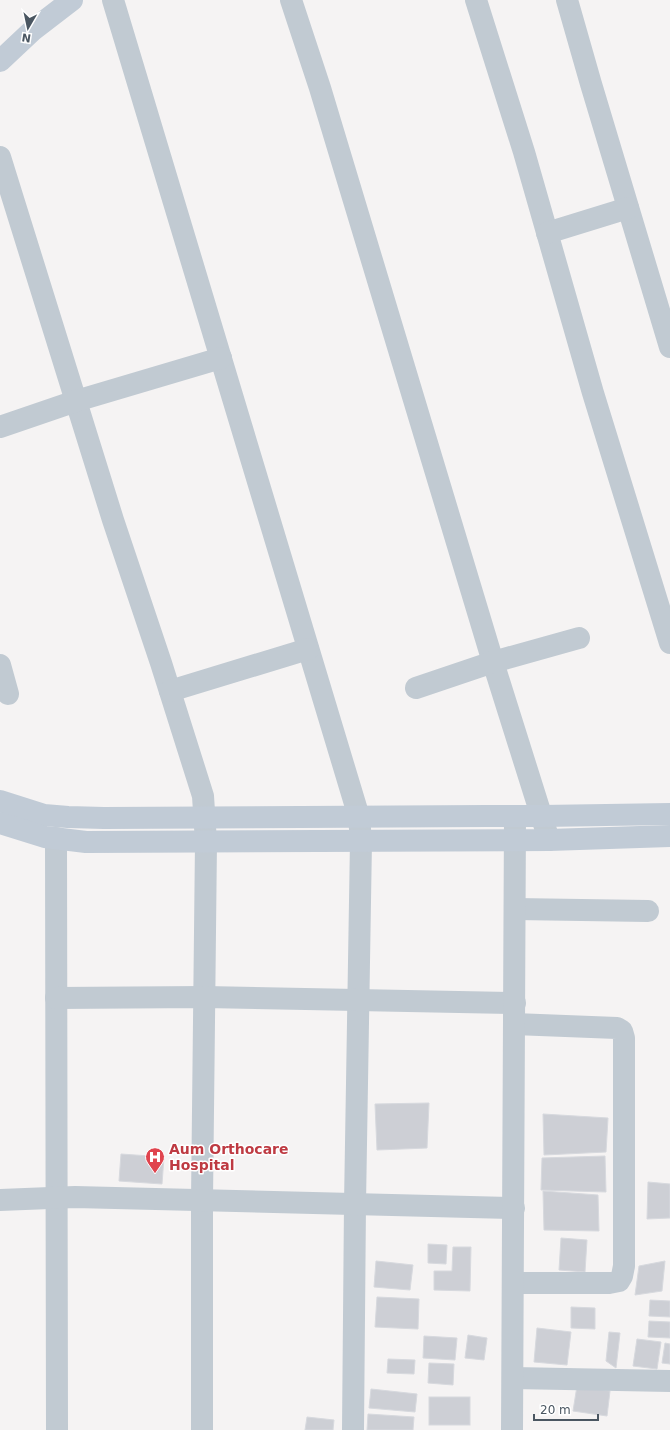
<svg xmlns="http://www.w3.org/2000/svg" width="670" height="1430" font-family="'DejaVu Sans',sans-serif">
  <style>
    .building { fill: #cdcfd5; stroke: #d7d9de }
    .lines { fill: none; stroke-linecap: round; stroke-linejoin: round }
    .street { stroke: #c1cad2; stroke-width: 22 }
    .secondary { stroke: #c1cbd6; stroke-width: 22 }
    .labels { text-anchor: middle; stroke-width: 3; stroke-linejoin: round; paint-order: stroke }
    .health-label { font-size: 14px; font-weight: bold; fill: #be3a42; stroke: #fff; text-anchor: start }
  </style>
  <rect width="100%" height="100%" fill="#f5f3f3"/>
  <g class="building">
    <path d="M429 1103 427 1148 377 1150 375 1104Z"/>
    <path d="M543 1114 608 1118 606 1152 544 1155Z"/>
    <path d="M121 1154 164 1157 162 1184 119 1181Z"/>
    <path d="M605 1156 606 1192 541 1190 542 1158Z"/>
    <path d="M648 1182 670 1184V1218L647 1219Z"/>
    <path d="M543 1191 598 1195 599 1231 544 1230Z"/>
    <path d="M561 1238 587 1240 585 1272 559 1270Z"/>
    <path d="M428 1244 447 1245 446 1264 428 1263Z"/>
    <path d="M453 1247H471L470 1291 434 1290V1271H452Z"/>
    <path d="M376 1261 413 1265 410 1290 374 1287Z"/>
    <path d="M665 1261 662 1291 635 1295 639 1266Z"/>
    <path d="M377 1297 419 1299 418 1329 375 1327Z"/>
    <path d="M650 1300 670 1301V1317L649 1316Z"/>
    <path d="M571 1307 595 1308V1329L571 1328Z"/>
    <path d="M649 1321 670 1322V1338L648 1337Z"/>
    <path d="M537 1328 571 1332 567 1365 534 1362Z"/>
    <path d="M609 1332 620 1333 616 1368 606 1361Z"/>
    <path d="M468 1335 487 1338 484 1360 465 1358Z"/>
    <path d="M424 1336 457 1338 455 1360 423 1358Z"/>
    <path d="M637 1339 661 1342 657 1369 633 1366Z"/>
    <path d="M665 1343 670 1344V1364L662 1363Z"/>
    <path d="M388 1359 415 1360 414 1374 387 1373Z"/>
    <path d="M429 1363 454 1364 453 1385 428 1383Z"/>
    <path d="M577 1386 610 1391 607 1416 573 1411Z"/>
    <path d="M371 1389 417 1394 415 1412 369 1408Z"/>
    <rect x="429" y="1397" width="41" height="28"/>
    <path d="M368 1414 414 1417 413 1430H367Z"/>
    <path d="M307 1417 334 1420 333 1430H305Z"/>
  </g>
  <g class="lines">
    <g class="street">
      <path d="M113 0 359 817 361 841 355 1204 353 1430"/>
      <path d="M291 0 320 88 493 662 549 840"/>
      <path d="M476 0 524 152 593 393 670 643"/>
      <path d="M567 0 591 84 670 347"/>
      <path d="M0 157 113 520 161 663 203 796 206 842 202 1200V1430"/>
      <path d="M547 233 628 208"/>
      <path d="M0 427 76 401 221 358"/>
      <path d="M0 665 8 694"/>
      <path d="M416 688 493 662 579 638"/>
      <path d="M170 691 308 649"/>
      <path d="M56 838 57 1430"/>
      <path d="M515 909 648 911"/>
      <path d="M56 998 205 997 515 1003"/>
      <path d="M0 1200 75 1197 514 1208"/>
      <path d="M513 1283H609L619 1281 622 1276 624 1266V1038L622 1031 617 1028 514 1024"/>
      <path d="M513 1378 670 1381"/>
      <path d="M512 1430 515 816"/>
    </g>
    <g class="secondary">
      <path d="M0 61 33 30 72 0"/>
      <path d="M0 801 44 815 68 817 104 818 487 816H542L670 814"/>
      <path d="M0 823 45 837 86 842 549 840 670 836"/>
    </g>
  </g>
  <defs>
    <g id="hospital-pin" transform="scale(1)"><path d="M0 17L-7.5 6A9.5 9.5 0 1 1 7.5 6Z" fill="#e0444e" stroke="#fff"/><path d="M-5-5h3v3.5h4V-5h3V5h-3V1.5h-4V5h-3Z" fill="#fff"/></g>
  </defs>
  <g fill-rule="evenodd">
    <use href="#hospital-pin" x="155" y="1157"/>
  </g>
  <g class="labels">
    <g class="health-label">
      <text x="169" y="1154">Aum Orthocare<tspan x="169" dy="16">Hospital</tspan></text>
    </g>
  </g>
  <g transform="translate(28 28) rotate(189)" stroke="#ffffff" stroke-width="3" paint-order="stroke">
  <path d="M0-3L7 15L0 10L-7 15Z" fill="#4a5661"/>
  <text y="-6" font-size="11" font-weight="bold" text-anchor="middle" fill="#4a5661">N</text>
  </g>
  <path d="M534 1414v6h64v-6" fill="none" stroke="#4a5661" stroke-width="2"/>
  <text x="540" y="1414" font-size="12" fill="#4a5661" stroke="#ffffff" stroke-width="3" paint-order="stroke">20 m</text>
</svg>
